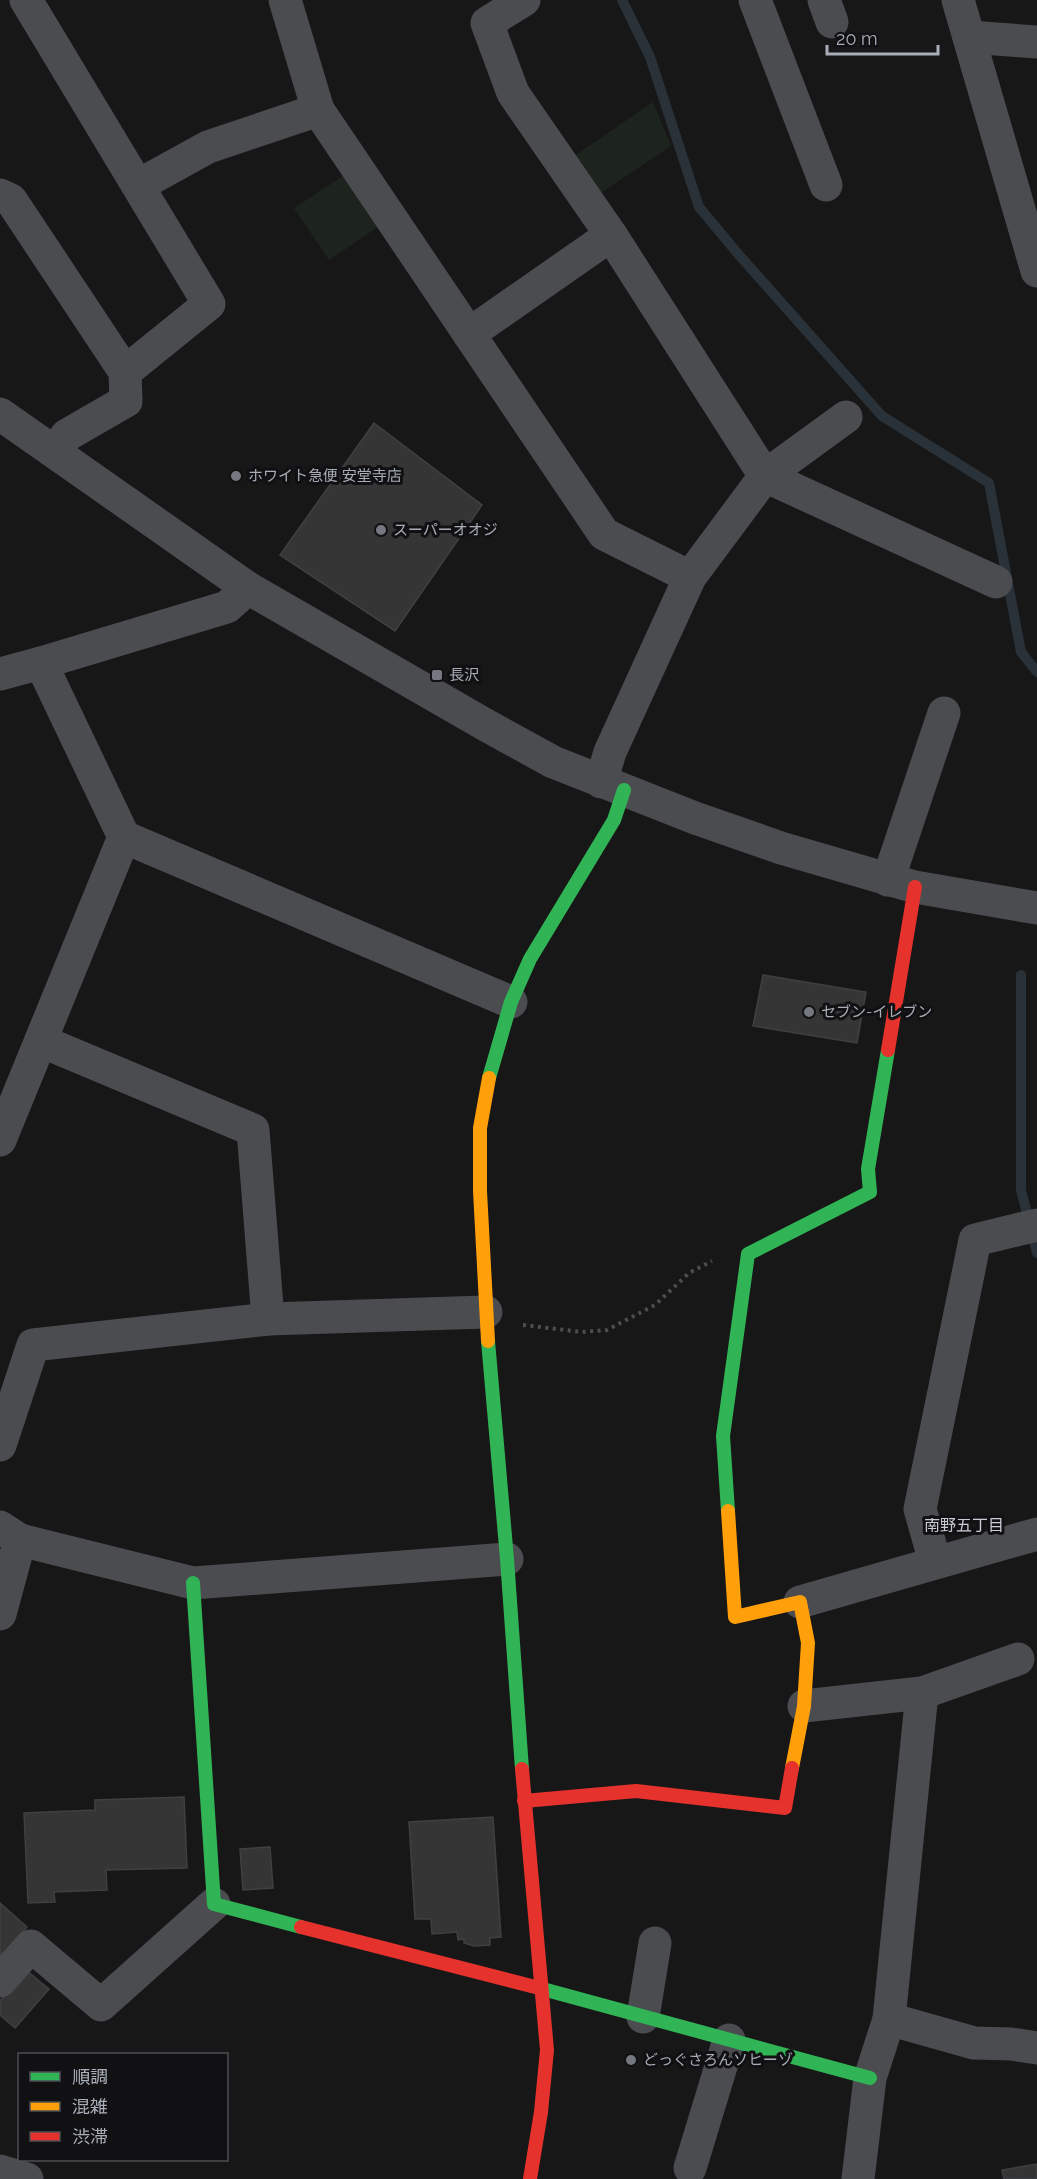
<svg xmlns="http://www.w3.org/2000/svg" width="1037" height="2179" font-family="Raleway,'Noto Sans JP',sans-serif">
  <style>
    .green { fill: #1d241e }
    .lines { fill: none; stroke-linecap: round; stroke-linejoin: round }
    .stream { stroke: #2a3239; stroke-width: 10 }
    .building { fill: #353536; stroke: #3f4043; stroke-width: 1.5 }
    .path { stroke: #4d4e52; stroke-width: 4; stroke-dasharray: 3 4.5; stroke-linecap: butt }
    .street { stroke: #4b4c50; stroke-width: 33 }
    .fast { stroke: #30b455; stroke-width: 14 }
    .slow { stroke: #ff9f0a; stroke-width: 14 }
    .jam { stroke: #e5322d; stroke-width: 14 }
    .poi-dot { fill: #757880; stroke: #111113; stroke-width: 2 }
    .labels { text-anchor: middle; stroke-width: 6; stroke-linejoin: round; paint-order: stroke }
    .poi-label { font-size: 15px; fill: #a8adb8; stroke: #111113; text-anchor: start }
    .neighbourhood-label { font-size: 16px; fill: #c9ccd4; stroke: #111113 }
  </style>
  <rect width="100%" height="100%" fill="#171717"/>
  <g class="green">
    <path d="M653 102 671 146 596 196 570 159Z"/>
    <path d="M349 172 384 223 329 260 294 208Z"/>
  </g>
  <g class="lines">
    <g class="stream">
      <path d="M622 0 650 57 699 207 739 255 882 416 989 483 1021 652 1037 672"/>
      <path d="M1021 975V1190L1037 1253"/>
    </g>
  </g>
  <g class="building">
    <path d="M374 423 482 505 395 631 280 555Z"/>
    <path d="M763 975 866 992 857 1043 753 1026Z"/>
    <path d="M184 1797 187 1868 106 1870 107 1890 54 1892 55 1902 28 1903 24 1813 95 1810V1800Z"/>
    <path d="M493 1817 501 1937 490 1938V1945L474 1946 464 1943V1939L458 1940 457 1932 432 1934 431 1919H415L409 1822Z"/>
    <path d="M270 1847 273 1888 243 1890 240 1849Z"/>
    <path d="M0 1903 27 1927 0 1956Z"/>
    <path d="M26 1970 49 1989 15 2028 0 2015V2001Z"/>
    <path d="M1037 2164V2179H1004L1002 2170Z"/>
  </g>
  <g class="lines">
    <path class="path" d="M523 1325 582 1332 607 1330 655 1305 689 1273 712 1261"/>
    <g class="street">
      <path d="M26 0 209 304 125 372"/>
      <path d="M285 0 318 110 604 534 690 577"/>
      <path d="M524 0 487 23 513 93 611 235 765 476 996 582"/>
      <path d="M755 0 826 185"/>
      <path d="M824 0 832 22"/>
      <path d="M958 0 1037 271"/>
      <path d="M969 37 1037 42"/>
      <path d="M139 185 208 147 318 110"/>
      <path d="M0 195 11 200 125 372 126 401 67 435 54 451"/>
      <path d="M469 334 611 235"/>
      <path d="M0 414 248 588 484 724 553 762 695 818 781 848 915 887 1037 908"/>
      <path d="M41 663 124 837 511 1002"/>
      <path d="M0 674 41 663 227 607 248 588"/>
      <path d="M601 782 610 752 690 577 765 476 846 417"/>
      <path d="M888 880 944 713"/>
      <path d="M0 1140 124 837"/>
      <path d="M268 1319 486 1312"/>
      <path d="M0 1445 33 1345 268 1319 253 1130 41 1041"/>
      <path d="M0 1527 20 1540 193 1583 507 1559"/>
      <path d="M935 1562 920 1509 975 1240 1037 1225"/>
      <path d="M800 1602 1037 1534"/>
      <path d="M0 1614 20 1540"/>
      <path d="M804 1706 922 1693 1018 1659"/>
      <path d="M0 1981 31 1946 101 2005 214 1904"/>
      <path d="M643 2017 655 1943"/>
      <path d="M889 2019 974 2043 1011 2044 1037 2048"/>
      <path d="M690 2168 729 2040"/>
      <path d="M0 2171 27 2179"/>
      <path d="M858 2179 870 2078 889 2019 922 1693"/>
    </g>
    <g class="fast">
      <path d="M489 1078 511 1002 530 959 614 820 624 790"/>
      <path d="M488 1341 507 1559 522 1769"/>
      <path d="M728 1511 723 1436 748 1254 870 1192 868 1169 888 1050"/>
      <path d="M193 1583 214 1904 301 1927"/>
      <path d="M539 1988 870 2078"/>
    </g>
    <g class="slow">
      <path d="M488 1341 480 1191V1128L489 1078"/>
      <path d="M728 1511 735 1617 800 1602 808 1643 804 1706 792 1768"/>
    </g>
    <g class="jam">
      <path d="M888 1050 915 887"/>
      <path d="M522 1769 547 2050 541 2112 530 2179"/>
      <path d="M524 1801 636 1791 785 1808 792 1768"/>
      <path d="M301 1927 539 1988"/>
    </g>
  </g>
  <g class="poi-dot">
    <circle cx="236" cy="476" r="6"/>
    <circle cx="381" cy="530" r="6"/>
    <rect x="431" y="669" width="12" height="12" rx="3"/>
    <circle cx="809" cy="1012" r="6"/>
    <circle cx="631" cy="2060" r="6"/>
  </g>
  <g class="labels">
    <g class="poi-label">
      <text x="248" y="481">ホワイト急便 安堂寺店</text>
      <text x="393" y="535">スーパーオオジ</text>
      <text x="449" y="680">長沢</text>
      <text x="821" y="1017">セブン-イレブン</text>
      <text x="643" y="2065">どっぐさろんソヒーゾ</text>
    </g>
    <g class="neighbourhood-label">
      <text x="964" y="1531">南野五丁目</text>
    </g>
  </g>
  <rect x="18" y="2053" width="210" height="108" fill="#111113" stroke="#4d4f55" stroke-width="1.5"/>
  <rect x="30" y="2072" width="30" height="9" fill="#30b455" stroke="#4d4f55" stroke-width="1.5"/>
  <text x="72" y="2083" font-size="18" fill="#a8adb8">順調</text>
  <rect x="30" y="2102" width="30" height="9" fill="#ff9f0a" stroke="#4d4f55" stroke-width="1.5"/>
  <text x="72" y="2113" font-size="18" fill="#a8adb8">混雑</text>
  <rect x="30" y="2132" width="30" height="9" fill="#e5322d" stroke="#4d4f55" stroke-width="1.5"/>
  <text x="72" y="2143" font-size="18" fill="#a8adb8">渋滞</text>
  <path d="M827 45v9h111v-9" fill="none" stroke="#a8adb8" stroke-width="3"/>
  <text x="836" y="45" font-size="18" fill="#a8adb8" stroke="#111113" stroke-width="4.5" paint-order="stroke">20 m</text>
</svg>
